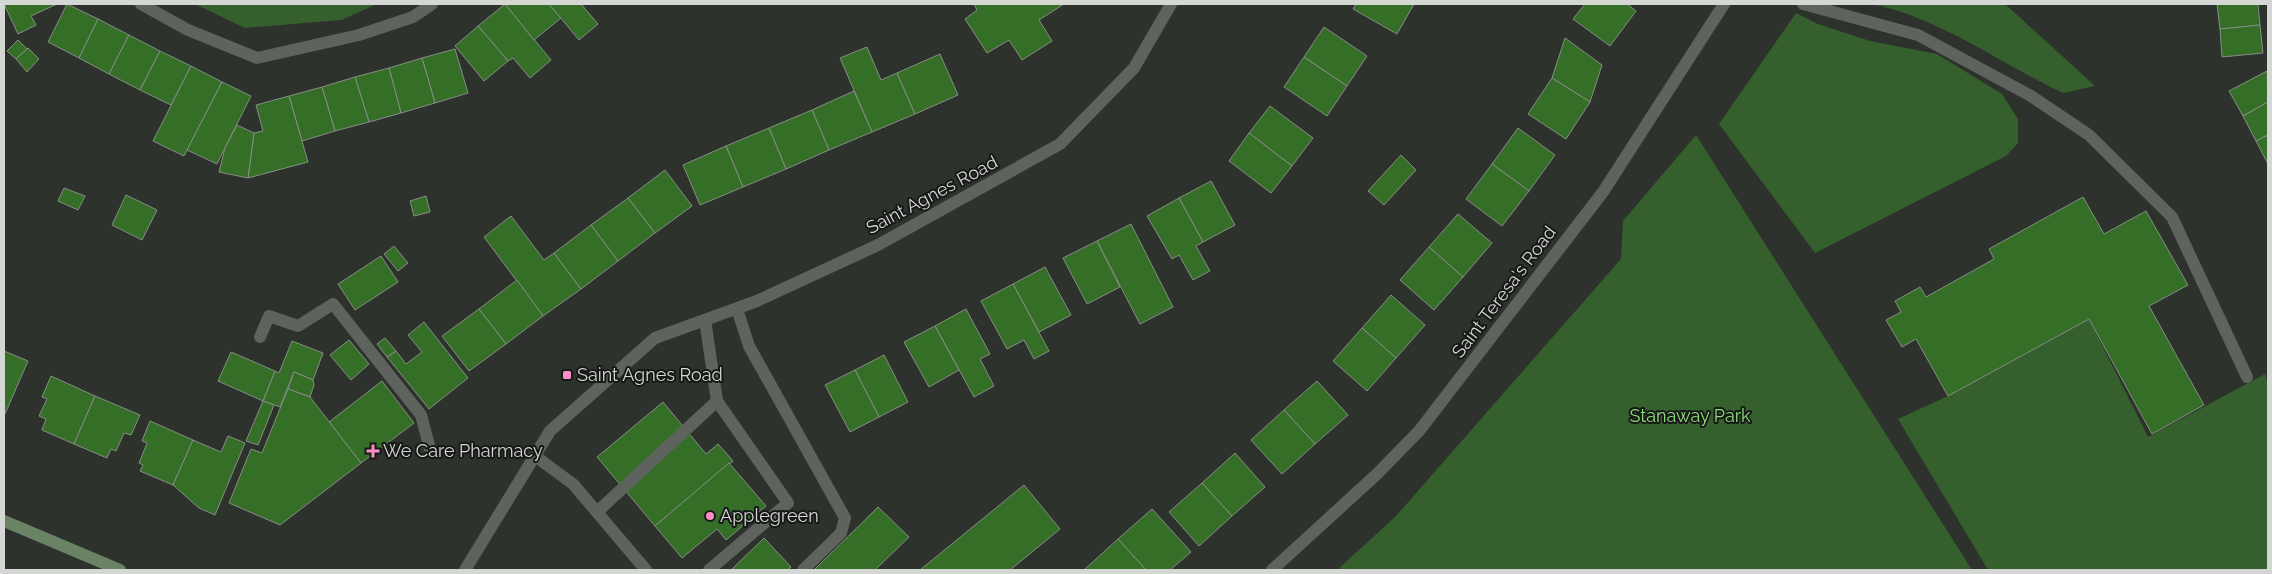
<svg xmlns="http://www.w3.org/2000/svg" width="2272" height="574" font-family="Raleway,sans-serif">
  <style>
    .green { fill: #355f2c }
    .building { fill: #346e27; stroke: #888d87 }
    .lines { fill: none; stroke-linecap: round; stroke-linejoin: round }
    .service { stroke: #5e635d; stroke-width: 12 }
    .minor { stroke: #5e635d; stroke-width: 12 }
    .tertiary { stroke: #5e635d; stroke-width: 12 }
    .secondary { stroke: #6a8365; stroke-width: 12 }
    .poi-dot { fill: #fb8fc4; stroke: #171917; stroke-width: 2 }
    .labels { text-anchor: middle; stroke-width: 4; stroke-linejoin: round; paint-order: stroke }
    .street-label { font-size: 18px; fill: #d4d7d4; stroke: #171917 }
    .poi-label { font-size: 18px; fill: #d4d7d4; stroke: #171917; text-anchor: start }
    .park-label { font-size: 18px; fill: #8edd7d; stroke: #171917 }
  </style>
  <rect width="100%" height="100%" fill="#2e322d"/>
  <g class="green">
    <path d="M195 4H377L341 20 245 28Z"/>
    <path d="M1871 4H2005L2095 86 2063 93C2001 64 1939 17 1871 4Z"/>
    <path d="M1796 13 1818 24 1870 41 1937 54 2002 94 2018 119V143L2006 156 1815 253 1719 124Z"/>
    <path d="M1696 135 1972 570H1337L1396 516 1621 259 1623 221Z"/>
    <path d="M2089 319 2148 437 2265 374 2268 383V570H1988L1898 419 1948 396Z"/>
  </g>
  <g class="building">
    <path d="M4 4H57L31 16 36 25 18 34Z"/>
    <path d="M67 4 98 19 79 58 48 42Z"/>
    <path d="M505 4 551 60 530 78 513 58 508 61 478 26Z"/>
    <path d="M505 4H549L561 18 534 40Z"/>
    <path d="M549 4H581L598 24 579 40Z"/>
    <path d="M974 4H1064L1039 20 1052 41 1022 60 1009 40 987 53 965 19 977 10Z"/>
    <path d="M1356 4H1414L1397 34 1353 9Z"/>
    <path d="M1585 4H1627L1636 11 1610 46 1573 19Z"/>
    <path d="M2217 4H2258L2260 25 2220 29Z"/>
    <path d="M98 19 129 35 109 74 79 58Z"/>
    <path d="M2260 25 2263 53 2222 57 2220 29Z"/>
    <path d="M478 26 508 61 484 81 455 46Z"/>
    <path d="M1324 27 1367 56 1347 86 1304 57Z"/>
    <path d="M129 35 160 51 140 90 109 74Z"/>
    <path d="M1565 38 1602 65 1590 102 1552 78Z"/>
    <path d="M18 40 27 49 16 59 7 51Z"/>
    <path d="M867 47 881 80 897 73 915 114 872 132 840 58Z"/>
    <path d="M28 48 39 59 27 72 16 59Z"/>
    <path d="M455 49 468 93 435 103 422 58Z"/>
    <path d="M160 51 191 66 171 105 140 90Z"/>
    <path d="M940 54 958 95 915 114 897 73Z"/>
    <path d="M1304 57 1347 86 1327 116 1284 87Z"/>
    <path d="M422 58 435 103 401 113 389 68Z"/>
    <path d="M191 66 222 82 184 156 153 141Z"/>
    <path d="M389 68 401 113 369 122 355 77Z"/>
    <path d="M2267 71 2268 102 2243 116 2229 91Z"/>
    <path d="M355 77 369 122 335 131 322 87Z"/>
    <path d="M1552 78 1590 102 1566 139 1528 114Z"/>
    <path d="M222 82 251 96 217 164 187 150Z"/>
    <path d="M322 87 335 131 302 141 289 96Z"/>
    <path d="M854 91 872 132 829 150 812 110Z"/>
    <path d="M289 96 308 162 248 178 254 133 263 131 256 105Z"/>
    <path d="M2268 102V135L2256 141 2243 116Z"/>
    <path d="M1270 106 1313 138 1292 166 1249 133Z"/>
    <path d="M812 110 829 150 786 169 769 128Z"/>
    <path d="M237 125 254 133 248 178 219 172 225 148Z"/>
    <path d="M769 128 786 169 743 187 726 146Z"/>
    <path d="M1518 128 1555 155 1529 191 1492 164Z"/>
    <path d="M1249 133 1292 166 1271 193 1229 161Z"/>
    <path d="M2268 135V164L2256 141Z"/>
    <path d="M726 146 743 187 700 205 683 165Z"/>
    <path d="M1401 155 1416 170 1384 205 1368 191Z"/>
    <path d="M1492 164 1529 191 1502 226 1466 199Z"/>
    <path d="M665 170 692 206 655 233 628 198Z"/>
    <path d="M1211 181 1235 225 1203 242 1179 198Z"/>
    <path d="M64 188 85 196 78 210 58 201Z"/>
    <path d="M126 195 157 210 142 240 112 225Z"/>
    <path d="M426 196 430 212 414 216 410 201Z"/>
    <path d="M2083 197 2104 234 2146 211 2188 285 2149 306 2204 405 2152 434 2089 319 1948 396 1916 339 1902 347 1886 320 1901 312 1895 301 1920 287 1926 297 1994 259 1989 249Z"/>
    <path d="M628 198 655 233 618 261 591 225Z"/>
    <path d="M1179 198 1203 242 1196 246 1210 271 1193 280 1179 255 1172 259 1147 216Z"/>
    <path d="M1458 214 1492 243 1463 277 1429 247Z"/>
    <path d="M511 216 544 260 554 253 581 289 543 316 484 237Z"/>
    <path d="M1131 224 1173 307 1140 324 1097 241Z"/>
    <path d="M591 225 618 261 581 289 554 253Z"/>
    <path d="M1097 241 1120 287 1087 304 1063 258Z"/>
    <path d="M394 246 408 263 398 271 384 254Z"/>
    <path d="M1429 247 1463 277 1434 310 1400 280Z"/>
    <path d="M381 256 398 282 355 310 338 284Z"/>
    <path d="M1045 267 1071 315 1039 332 1013 284Z"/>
    <path d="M517 280 543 316 506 344 479 309Z"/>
    <path d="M1013 284 1049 351 1034 359 1024 340 1007 349 981 301Z"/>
    <path d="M1391 295 1425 325 1396 358 1362 328Z"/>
    <path d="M479 309 506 344 469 371 442 336Z"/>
    <path d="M966 309 990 354 980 359 994 386 974 397 935 326Z"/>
    <path d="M424 322 468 378 429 409 387 357 396 351 406 364 422 352 408 335Z"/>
    <path d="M935 326 959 370 929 387 904 342Z"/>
    <path d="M1362 328 1396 358 1367 391 1333 361Z"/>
    <path d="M385 338 396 351 387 357 377 344Z"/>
    <path d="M349 340 369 364 351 380 330 355Z"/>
    <path d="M292 341 323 353 313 380 294 372 280 407 263 401 275 371 279 373Z"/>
    <path d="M4 351 28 361 5 414 4 413Z"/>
    <path d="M231 352 275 371 263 401 218 381Z"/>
    <path d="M884 355 908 402 879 417 855 370Z"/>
    <path d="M855 370 879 417 850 432 825 385Z"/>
    <path d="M294 372 313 380 314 385 310 397 288 389Z"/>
    <path d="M51 376 95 396 74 444 42 430 46 419 39 416 47 399 42 397Z"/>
    <path d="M382 381 414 423 361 463 329 422Z"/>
    <path d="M1317 381 1348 415 1315 444 1284 410Z"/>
    <path d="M288 389 310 397 361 463 280 525 229 503 251 449 262 453Z"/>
    <path d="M95 396 140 415 131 435 124 433 116 451 111 449 107 458 74 444Z"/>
    <path d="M263 401 274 405 258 445 246 441Z"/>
    <path d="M663 402 706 454 718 444 733 461 655 526 597 457Z"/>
    <path d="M1284 410 1315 444 1282 474 1251 440Z"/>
    <path d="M150 421 193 440 173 485 140 471 143 465 139 463 147 443 142 441Z"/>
    <path d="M228 436 245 443 215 515 199 508 173 485 193 440 221 452Z"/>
    <path d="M1235 453 1265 487 1232 516 1202 483Z"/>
    <path d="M729 463 766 506 726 540 717 529 682 558 655 526Z"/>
    <path d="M1202 483 1232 516 1199 546 1169 512Z"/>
    <path d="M1024 485 1060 529 1010 570H920Z"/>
    <path d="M878 507 909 537 875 570H814Z"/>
    <path d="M1152 509 1191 552 1170 570H1146L1118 539Z"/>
    <path d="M764 538 791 567 788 570H731Z"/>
    <path d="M1118 539 1146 570H1084Z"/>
  </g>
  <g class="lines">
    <g class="service">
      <path d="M1803 4 1918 35 2031 96 2089 135 2172 217 2247 377"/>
      <path d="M737 309 749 346 845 518 841 533 803 570"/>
      <path d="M705 320 717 401 788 503 709 570"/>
      <path d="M260 337 269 316 298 326 333 304 421 415 430 449"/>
      <path d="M535 456 573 484 646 570"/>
      <path d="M597 512 717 401"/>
    </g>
    <g class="minor">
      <path d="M141 4 188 30 257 58 359 35 413 17 432 4"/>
      <path d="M1272 570 1377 474 1419 431 1603 192 1724 4"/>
    </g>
    <path class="tertiary" d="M465 570 550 431 655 338 757 301 878 245 1060 144 1134 68 1171 4"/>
    <path class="secondary" d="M4 521 120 570"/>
  </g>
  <g class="poi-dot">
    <rect x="562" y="370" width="10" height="10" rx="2.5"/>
    <path d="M370.5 443.5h5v5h5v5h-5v5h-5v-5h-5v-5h5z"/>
    <circle cx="710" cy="516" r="5"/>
  </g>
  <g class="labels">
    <g class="street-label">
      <text transform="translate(932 195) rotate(-28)" y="6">Saint Agnes Road</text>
      <text transform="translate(1504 292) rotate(-53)" y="6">Saint Teresa's Road</text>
    </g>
    <g class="poi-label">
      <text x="577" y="381">Saint Agnes Road</text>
      <text x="383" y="457">We Care Pharmacy</text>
      <text x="720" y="522">Applegreen</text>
    </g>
    <g class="park-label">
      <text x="1690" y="422">Stanaway Park</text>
    </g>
  </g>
  <rect width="2272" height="574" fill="none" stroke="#d4d7d4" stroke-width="10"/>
</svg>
